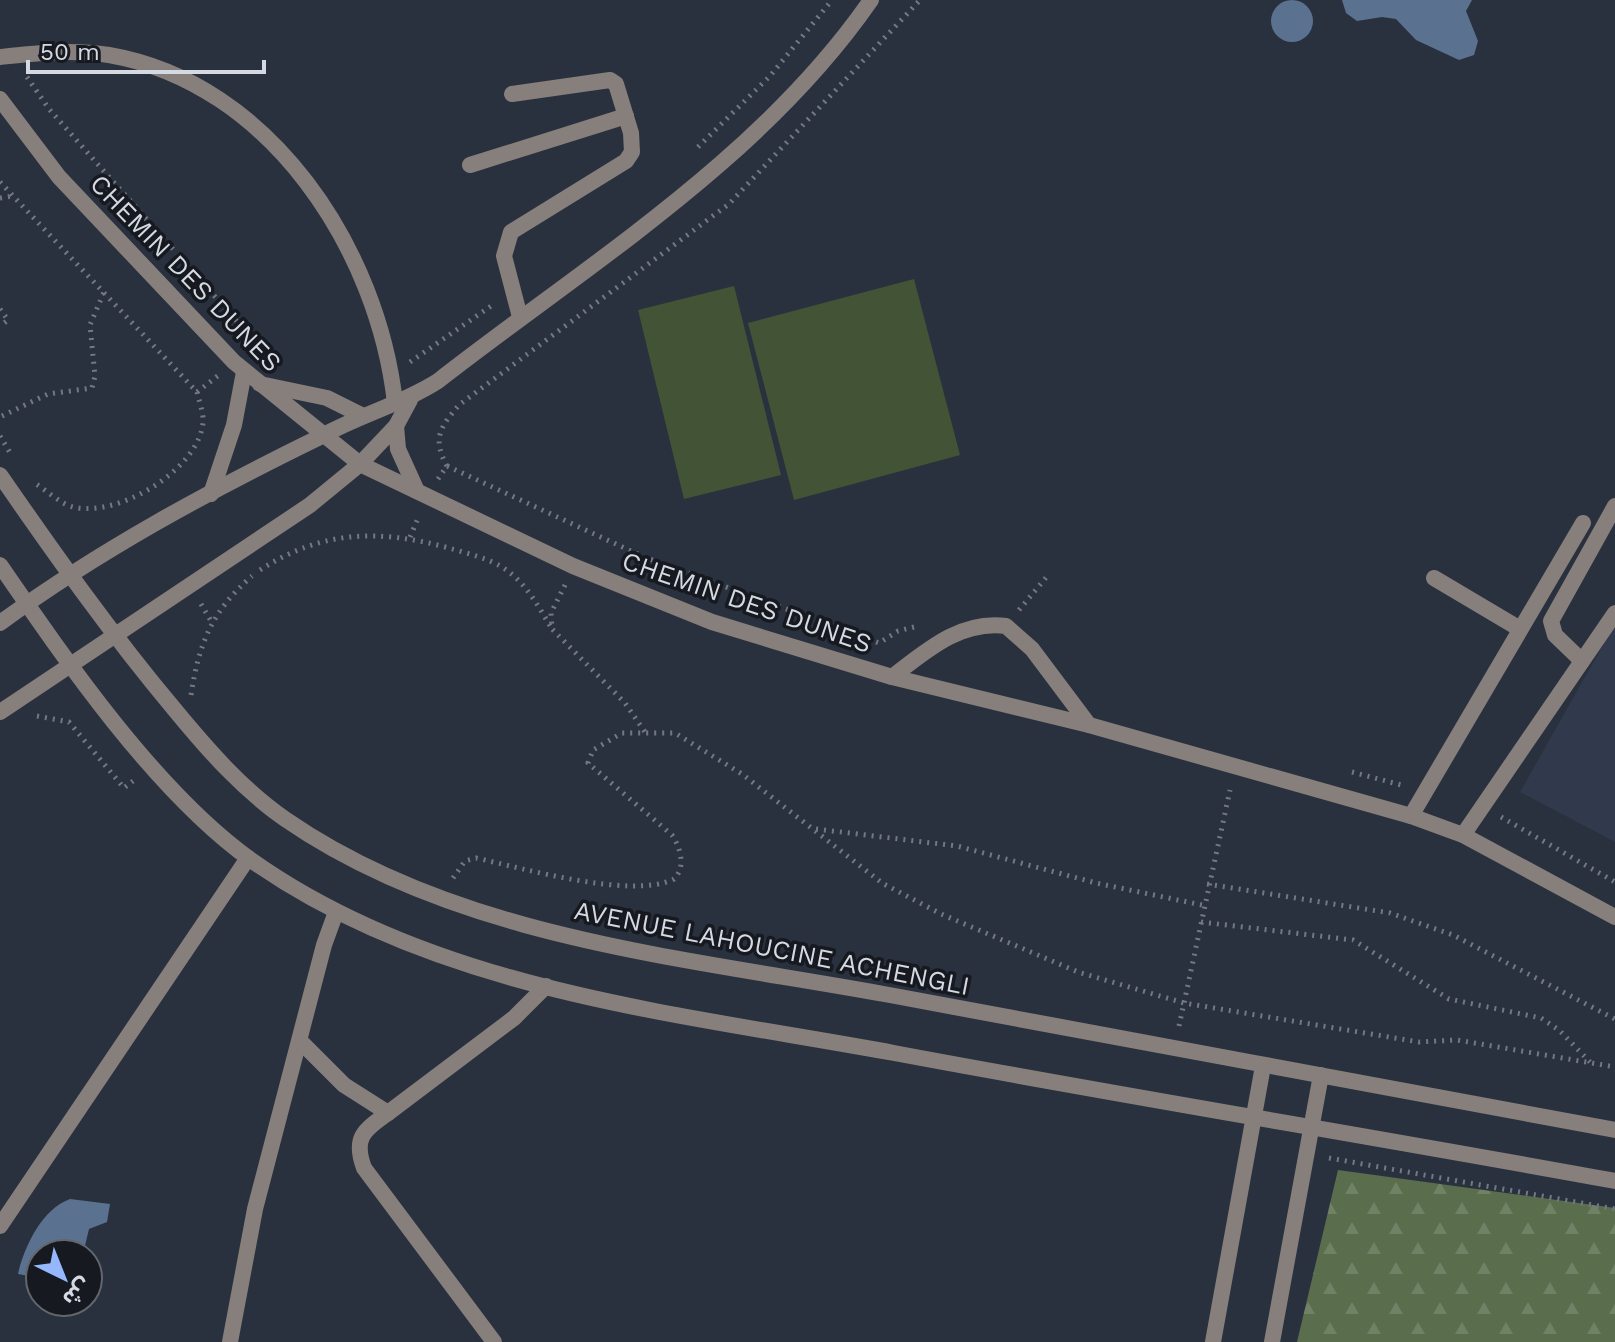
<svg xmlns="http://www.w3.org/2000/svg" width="1615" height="1342" font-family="'Work Sans','Noto Sans Arabic',sans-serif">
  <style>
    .built { fill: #303a4c }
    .forest { fill: url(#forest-firs) }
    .garden { fill: #425336 }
    .water { fill: #5a7290 }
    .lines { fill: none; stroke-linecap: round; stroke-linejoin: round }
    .path { stroke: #737984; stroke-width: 5; stroke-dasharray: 2 6; stroke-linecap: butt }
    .service { stroke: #877f7b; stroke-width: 16 }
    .minor { stroke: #877f7b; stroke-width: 16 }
    .tertiary { stroke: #877f7b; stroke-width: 16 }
    .labels { text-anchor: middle; stroke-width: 7; stroke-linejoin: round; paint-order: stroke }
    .street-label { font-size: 26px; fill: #d5d9e2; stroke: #16191f }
  </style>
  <defs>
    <pattern id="forest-firs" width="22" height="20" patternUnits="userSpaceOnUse" patternTransform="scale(2)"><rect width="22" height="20" fill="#5a6d4c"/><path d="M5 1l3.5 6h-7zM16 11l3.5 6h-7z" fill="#718166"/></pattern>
  </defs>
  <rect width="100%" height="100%" fill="#2a313e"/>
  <path class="built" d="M1615 624V842L1520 792Z"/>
  <path class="forest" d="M1338 1170 1615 1208V1342H1297Z"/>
  <g class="garden">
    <path d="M914 279 960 455 794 500 748 323Z"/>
    <path d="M734 286 781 475 684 499 638 310Z"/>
  </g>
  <g class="water">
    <path d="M1342 0H1472L1466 11 1478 41 1474 55 1459 60 1416 40 1396 19 1382 17 1357 21 1346 13Z"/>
    <circle cx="1292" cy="21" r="21"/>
    <path d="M70 1199 110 1204 107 1222 89 1229 83 1254H40V1278L18 1274C24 1247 42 1209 70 1199Z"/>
  </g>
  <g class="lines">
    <g class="path">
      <path d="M27 77 49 109 263 351"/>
      <path d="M698 147 770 76 832 0"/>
      <path d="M0 182 197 392C199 401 204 414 203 423 198 470 118 518 73 507 61 504 47 491 36 484"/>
      <path d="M0 198 12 196"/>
      <path d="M0 309 8 320 0 326"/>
      <path d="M410 362 494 304"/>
      <path d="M197 392 219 375"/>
      <path d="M2 416 48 394 92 388 95 376 90 325 104 292"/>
      <path d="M0 436 12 456"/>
      <path d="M447 466C432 439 440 427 459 405L729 204 920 0"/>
      <path d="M438 479 447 466 644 557 879 643 898 631 918 626"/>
      <path d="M410 537 419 516"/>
      <path d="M260 570C322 530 379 529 449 548 466 553 487 558 502 567 526 582 538 606 552 629"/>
      <path d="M565 585 551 613 552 629 625 703 645 732"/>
      <path d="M201 604 211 621"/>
      <path d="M1019 610 1049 574"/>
      <path d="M191 695C199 643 212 611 252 576"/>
      <path d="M37 716 69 722 124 788 133 781"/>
      <path d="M1352 772 1405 786"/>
      <path d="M1501 817 1615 882"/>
      <path d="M816 829 957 846 1096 883 1202 905"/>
      <path d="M453 878 465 861 476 858C522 868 632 900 674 879 686 867 681 849 672 835L588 763 593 750 622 733H675L742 774 882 883 941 914 1078 972 1184 1003 1419 1042 1457 1040 1615 1067"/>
      <path d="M1207 884 1390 913 1453 935 1615 1019"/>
      <path d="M1201 922 1353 940 1449 999 1541 1018 1559 1030 1590 1062"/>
      <path d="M1179 1026 1230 790"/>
      <path d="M1329 1158 1615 1209"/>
    </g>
    <g class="service">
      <path d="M0 57C37 53 71 49 109 55 271 83 378 250 395 403"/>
      <path d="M512 94 610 80 616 84 631 133 632 152 626 161 511 232 504 256 520 317"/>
      <path d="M470 165 626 116"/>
      <path d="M260 384 327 398 361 415"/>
      <path d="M396 426 398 449 417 491"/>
      <path d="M322 436C360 415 402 404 438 381 588 264 761 159 871 0"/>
      <path d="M360 464 396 426 410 400"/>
      <path d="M1434 578 1520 629"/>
      <path d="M1582 661 1555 635 1551 621 1615 506"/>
      <path d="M892 677C926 651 960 620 1006 626L1032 649 1089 725"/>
      <path d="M1411 816 1583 523"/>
      <path d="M1463 835 1615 613"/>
    </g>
    <g class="minor">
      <path d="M0 99 59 177 234 362 360 464 573 566 712 622 892 677 1089 725 1411 816 1463 835 1615 917"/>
      <path d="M300 1041 344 1085 388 1113C363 1131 353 1138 364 1168L494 1342"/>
      <path d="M388 1113 514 1018 546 986"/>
      <path d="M0 1226 248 858"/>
      <path d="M230 1342 255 1209 324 945 336 912"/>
    </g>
    <g class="tertiary">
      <path d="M0 475C56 556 112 635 175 710 208 750 242 789 285 819 460 940 691 958 895 996 1135 1041 1375 1085 1615 1130"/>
      <path d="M211 494 234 425 244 372"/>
      <path d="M0 565C66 661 156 792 251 860 436 991 677 1013 894 1053 1134 1098 1375 1137 1615 1181"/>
      <path d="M0 623C100 550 211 490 322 436"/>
      <path d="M0 712 310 505 360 464"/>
      <path d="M1213 1342 1263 1066"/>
      <path d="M1272 1342 1321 1075"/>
    </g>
  </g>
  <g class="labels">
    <g class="street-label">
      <text transform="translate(186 273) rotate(46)" y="9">CHEMIN DES DUNES</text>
      <text transform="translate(747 602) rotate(19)" y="9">CHEMIN DES DUNES</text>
      <text transform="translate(772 948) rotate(11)" y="9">AVENUE LAHOUCINE ACHENGLI</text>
    </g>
  </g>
  <g transform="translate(64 1278) rotate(137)"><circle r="38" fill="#16191f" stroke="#62666d" stroke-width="2"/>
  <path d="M0-6L14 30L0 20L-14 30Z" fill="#94b7fd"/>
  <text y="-12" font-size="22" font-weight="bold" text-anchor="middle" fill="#d5d9e2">ش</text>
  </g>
  <path d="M28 60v12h236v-12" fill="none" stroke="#d5d9e2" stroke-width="4"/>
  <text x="40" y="60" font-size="24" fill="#d5d9e2" stroke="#16191f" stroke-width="6" paint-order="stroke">50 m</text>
</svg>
